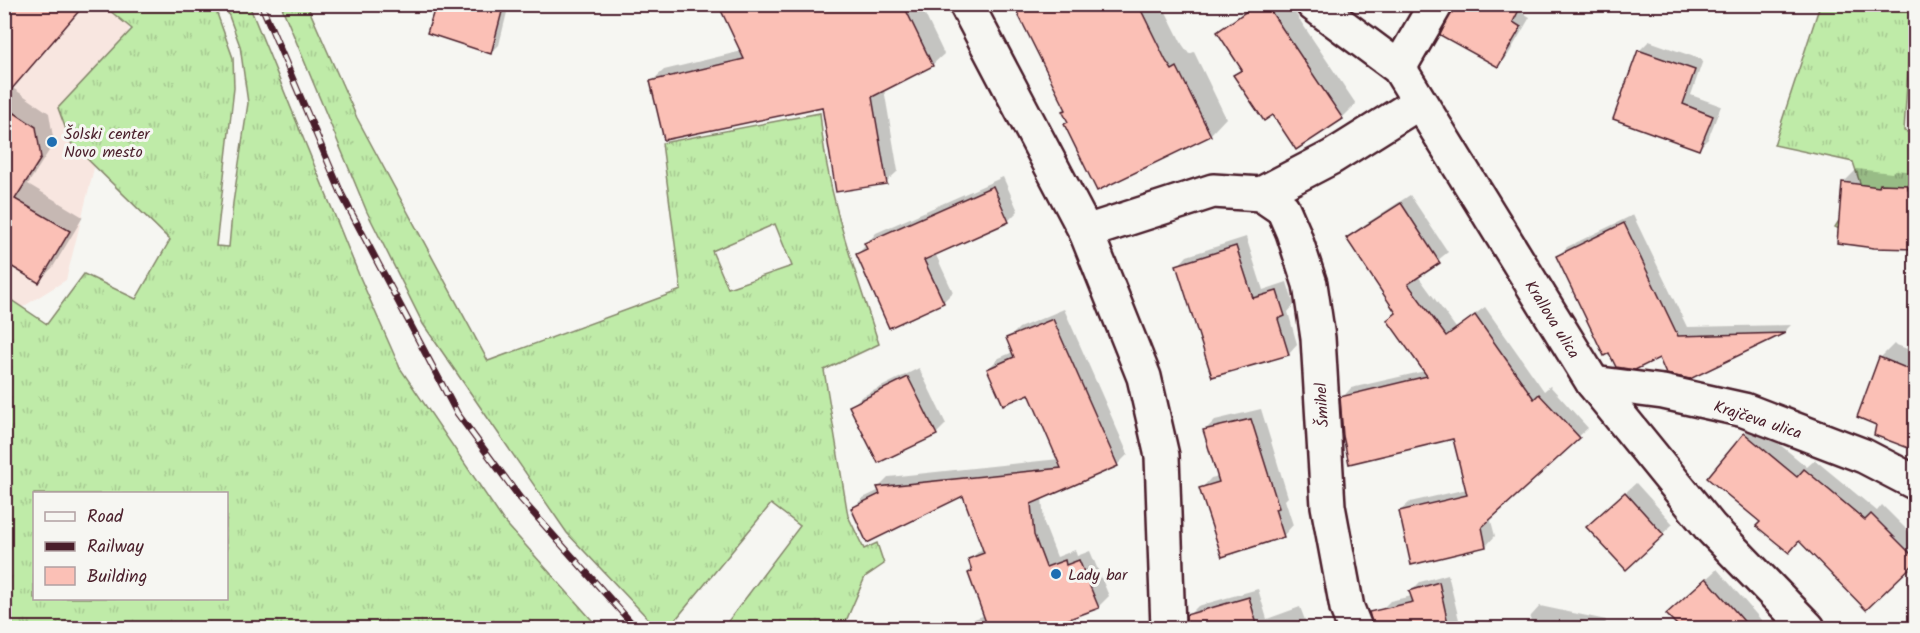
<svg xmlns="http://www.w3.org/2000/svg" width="1920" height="633" font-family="Kalam,sans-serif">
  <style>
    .built { fill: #f8e6e0 }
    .grass { fill: url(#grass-tufts); stroke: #84856a; stroke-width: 1.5; fill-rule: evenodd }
    .shadow { fill: #0003 }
    .building { fill: #fbc0b6; stroke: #4a1f2b; stroke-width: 1.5 }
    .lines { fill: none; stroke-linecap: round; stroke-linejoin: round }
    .minor-casing { stroke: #4a1f2b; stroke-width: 38 }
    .tertiary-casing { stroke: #4a1f2b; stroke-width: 38 }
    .minor { stroke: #f6f6f2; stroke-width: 33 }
    .tertiary { stroke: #f6f6f2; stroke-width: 33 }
    .rail-casing { stroke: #4a1f2b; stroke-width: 7 }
    .rail { stroke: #f6f6f2; stroke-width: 4.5; stroke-dasharray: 14; stroke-linecap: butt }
    .poi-dot { fill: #1f6fb2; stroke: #f6f6f2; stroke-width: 2 }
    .labels { text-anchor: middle; stroke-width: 6; stroke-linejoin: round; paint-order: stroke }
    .poi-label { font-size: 16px; fill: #4a1f2b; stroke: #f6f6f2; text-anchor: start }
    .street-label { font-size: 16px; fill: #4a1f2b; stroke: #f6f6f2 }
  </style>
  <defs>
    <pattern id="grass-tufts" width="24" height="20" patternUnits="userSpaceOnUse" patternTransform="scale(1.5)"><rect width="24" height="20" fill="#bfeba8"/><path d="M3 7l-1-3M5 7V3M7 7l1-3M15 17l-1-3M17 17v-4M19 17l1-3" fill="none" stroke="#a6c991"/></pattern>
  </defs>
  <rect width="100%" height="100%" fill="#f6f6f2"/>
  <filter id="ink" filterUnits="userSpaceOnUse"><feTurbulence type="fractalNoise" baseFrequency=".0167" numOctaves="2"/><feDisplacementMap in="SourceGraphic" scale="12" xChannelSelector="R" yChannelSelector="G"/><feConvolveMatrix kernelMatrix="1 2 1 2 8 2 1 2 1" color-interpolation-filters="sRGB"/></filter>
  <g filter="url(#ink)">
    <path class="built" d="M5 5H135L66 280 5 318Z"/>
    <g class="grass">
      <path d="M103 5H214L233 58 234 88 216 246 229 247 233 203 248 103 240 46 225 5H249L359 275 400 368 503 520 599 628H5V296L47 324 84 274 136 299 170 240 71 143 58 108 132 29ZM34 494H226V598H34Z"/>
      <path d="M281 5H307L357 118 488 361 681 290 662 143 820 113C826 194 854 268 879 344L824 370 848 516 864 549 877 543 884 564 865 577 843 628H723L800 526 771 504 672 624 676 628H657L567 533 423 324 367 212ZM775 224 792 266 728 288 712 251Z"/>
      <path d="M1820 5H1912L1904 131 1915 134V249L1896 243 1863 241 1835 227 1861 186 1853 162 1774 145Z"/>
    </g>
    <g class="shadow">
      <path d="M438 4H509L499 45 491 53Z"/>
      <path d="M720 4H920L944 54 932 65 884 89 898 171 886 182 823 105 652 81 664 70 742 51Z"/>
      <path d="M1162 4 1182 44 1189 54 1194 52 1226 118 1210 135 1066 124 1069 121 1064 111 1066 108 1015 5Z"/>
      <path d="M1253 4H1289L1356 104 1342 118 1273 113 1235 76 1243 68 1219 32Z"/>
      <path d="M1393 4H1416L1408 13Z"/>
      <path d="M1456 4H1525L1521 12 1530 17 1508 55 1498 65Z"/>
      <path d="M1649 41 1703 60 1691 95 1721 106 1708 139 1699 148 1639 51Z"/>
      <path d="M4 82 49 113 54 143 28 184 83 217 53 267 39 281 4 261Z"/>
      <path d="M1857 169 1892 173 1895 170 1916 172V249L1874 247 1843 183Z"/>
      <path d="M1003 177 1018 211 1008 221 935 253 953 292 943 302 858 254 876 233Z"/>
      <path d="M1410 195 1448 252 1418 276 1456 328 1485 307 1544 391 1550 386 1588 428 1490 517 1495 536 1486 546 1400 511 1410 502 1467 489 1454 437 1342 398 1351 388 1425 371 1389 320 1397 312 1348 238 1358 229Z"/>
      <path d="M1633 215 1687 327 1791 325 1784 332 1689 377 1660 356 1558 256 1567 247Z"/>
      <path d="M1246 237 1263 290 1287 282 1294 305 1288 312 1297 344 1288 354 1178 266 1187 256Z"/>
      <path d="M1064 309 1128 454 1117 465 1042 497 1044 524 1057 557 1075 550 1077 556 1090 551 1109 596 1098 607 1041 628H963L972 620 985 615 969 560 984 547 963 494 852 509 863 498 880 490 879 487 889 477 1059 459 1030 392 988 369 999 358 1013 352 1008 339 1019 328Z"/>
      <path d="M1894 344 1910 350 1916 345V445L1878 424 1880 358Z"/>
      <path d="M919 368 946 424 936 434 878 461 851 407 861 397Z"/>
      <path d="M1261 409 1288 497 1285 500 1293 525 1283 536 1201 489 1211 478 1219 476 1205 430 1215 420Z"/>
      <path d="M1755 424 1807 467 1815 460 1877 511 1882 505 1916 539V560L1800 540 1762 522 1745 434Z"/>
      <path d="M1636 483 1673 524 1626 568 1598 518Z"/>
      <path d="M1717 569 1762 621 1754 628H1682L1668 614Z"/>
      <path d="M1448 574 1461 628H1385L1381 610 1390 601 1412 596 1411 591 1420 582Z"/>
      <path d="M1258 589 1267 619 1300 607 1308 628H1194L1189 615 1198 606Z"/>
      <path d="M1540 606 1606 620 1605 628H1528L1531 616Z"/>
    </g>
    <g class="building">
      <path d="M4 4H85L4 98Z"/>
      <path d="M436 4H504L491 54 427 33Z"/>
      <path d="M718 4H903L933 66 872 97 887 184 836 192 822 107 664 140 650 81 744 59Z"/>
      <path d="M1013 4H1138L1166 61 1172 70 1177 67 1211 136 1097 191 1064 124 1068 122 1062 111 1066 110Z"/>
      <path d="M1257 4H1266L1343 119 1296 150 1273 115 1264 121 1233 75 1242 70 1217 32Z"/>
      <path d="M1455 4H1522L1513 22 1521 27 1498 67 1440 35Z"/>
      <path d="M1638 50 1695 70 1683 104 1713 116 1699 150 1613 119Z"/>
      <path d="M4 106 36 127 41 158 15 199 70 231 39 283 4 262Z"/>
      <path d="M1842 182 1879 187 1880 184 1908 185V189L1916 190V249L1874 248 1837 243Z"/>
      <path d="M993 186 1009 222 924 260 944 303 889 328 856 254 867 249 864 243Z"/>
      <path d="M1401 203 1440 263 1408 284 1446 336 1475 315 1534 399 1539 394 1580 438 1482 527 1486 547 1411 565 1399 511 1467 495 1453 439 1349 464 1343 436 1340 397 1427 376 1387 320 1396 313 1346 238Z"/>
      <path d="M1624 223 1678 336 1785 333 1690 379 1666 374 1659 358 1635 370 1616 367 1609 353 1604 356 1556 256Z"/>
      <path d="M1236 246 1253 298 1277 291 1285 316 1278 319 1289 355 1212 377 1176 265Z"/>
      <path d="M1053 319 1118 466 1031 504 1034 535 1046 567 1065 560 1066 565 1079 560 1099 608 1045 628H988L968 573 972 571 968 559 984 553 963 496 867 543 851 508 880 494 877 487 1061 468 1029 394 1003 405 987 369 1014 357 1006 338Z"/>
      <path d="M1879 357 1916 372V451L1874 435 1876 425 1857 417Z"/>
      <path d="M908 377 937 435 878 463 849 406Z"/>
      <path d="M1251 419 1279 508 1275 509 1284 537 1222 557 1199 488 1219 482 1203 430Z"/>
      <path d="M1744 433 1797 477 1804 469 1865 520 1871 514 1916 559V562L1866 610 1799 541 1789 553 1756 526 1760 522 1707 478Z"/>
      <path d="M1625 492 1664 535 1626 570 1586 527Z"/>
      <path d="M1706 578 1750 628H1680L1666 614Z"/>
      <path d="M1439 582 1449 628H1373L1369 612 1413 602 1409 591Z"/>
      <path d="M1249 597 1258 628H1187L1186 615Z"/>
    </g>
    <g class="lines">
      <g class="minor-casing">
        <g id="minor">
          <path d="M1313 4 1399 68 1593 383 1710 527 1808 628"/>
          <path d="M1399 68 1436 4"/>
          <path d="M1261 194 1283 209 1293 232 1310 284 1318 338 1328 506 1347 608 1355 628"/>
          <path d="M1086 232 1213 191 1261 194 1332 157 1418 103"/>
          <path d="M1593 383 1663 392 1744 410 1864 456 1916 483"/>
        </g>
      </g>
      <g class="tertiary-casing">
        <path id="tertiary" d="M966 4 1086 232 1144 377 1162 456 1168 628"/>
      </g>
      <use href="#minor" class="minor"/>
      <use href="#tertiary" class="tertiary"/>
      <g class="rail-casing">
        <path id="rail" d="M261 4 342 195 457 413 520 498 636 628"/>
      </g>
      <use href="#rail" class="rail"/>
    </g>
  </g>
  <g class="poi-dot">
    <circle cx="52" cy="142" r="6"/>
    <circle cx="1056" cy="574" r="6"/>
  </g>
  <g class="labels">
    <g class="poi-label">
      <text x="64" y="139">Šolski center<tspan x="64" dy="18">Novo mesto</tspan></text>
      <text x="1068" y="580">Lady bar</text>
    </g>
    <g class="street-label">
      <text transform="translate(1553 319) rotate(58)" y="6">Krallova ulica</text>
      <text transform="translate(1321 405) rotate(-93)" y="6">Šmihel</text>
      <text transform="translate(1758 419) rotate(18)" y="6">Krajčeva ulica</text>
    </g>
  </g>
  <rect width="1920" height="633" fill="none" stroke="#f6f6f2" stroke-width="24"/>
  <rect x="12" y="12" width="1896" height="609" fill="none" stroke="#4a1f2b" stroke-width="2" filter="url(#ink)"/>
  <rect x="33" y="492" width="195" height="108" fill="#f6f6f2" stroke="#b1a0a2" stroke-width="1.5"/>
  <rect x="45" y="512" width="30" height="9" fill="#f6f6f2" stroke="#b1a0a2" stroke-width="1.5"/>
  <text x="87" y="522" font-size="18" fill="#4a1f2b">Road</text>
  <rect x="45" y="542" width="30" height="9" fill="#4a1f2b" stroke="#b1a0a2" stroke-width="1.5"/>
  <text x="87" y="552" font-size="18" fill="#4a1f2b">Railway</text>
  <rect x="45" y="567" width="30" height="18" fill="#fbc0b6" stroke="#b1a0a2" stroke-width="1.5"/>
  <text x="87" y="582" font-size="18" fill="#4a1f2b">Building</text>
</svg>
